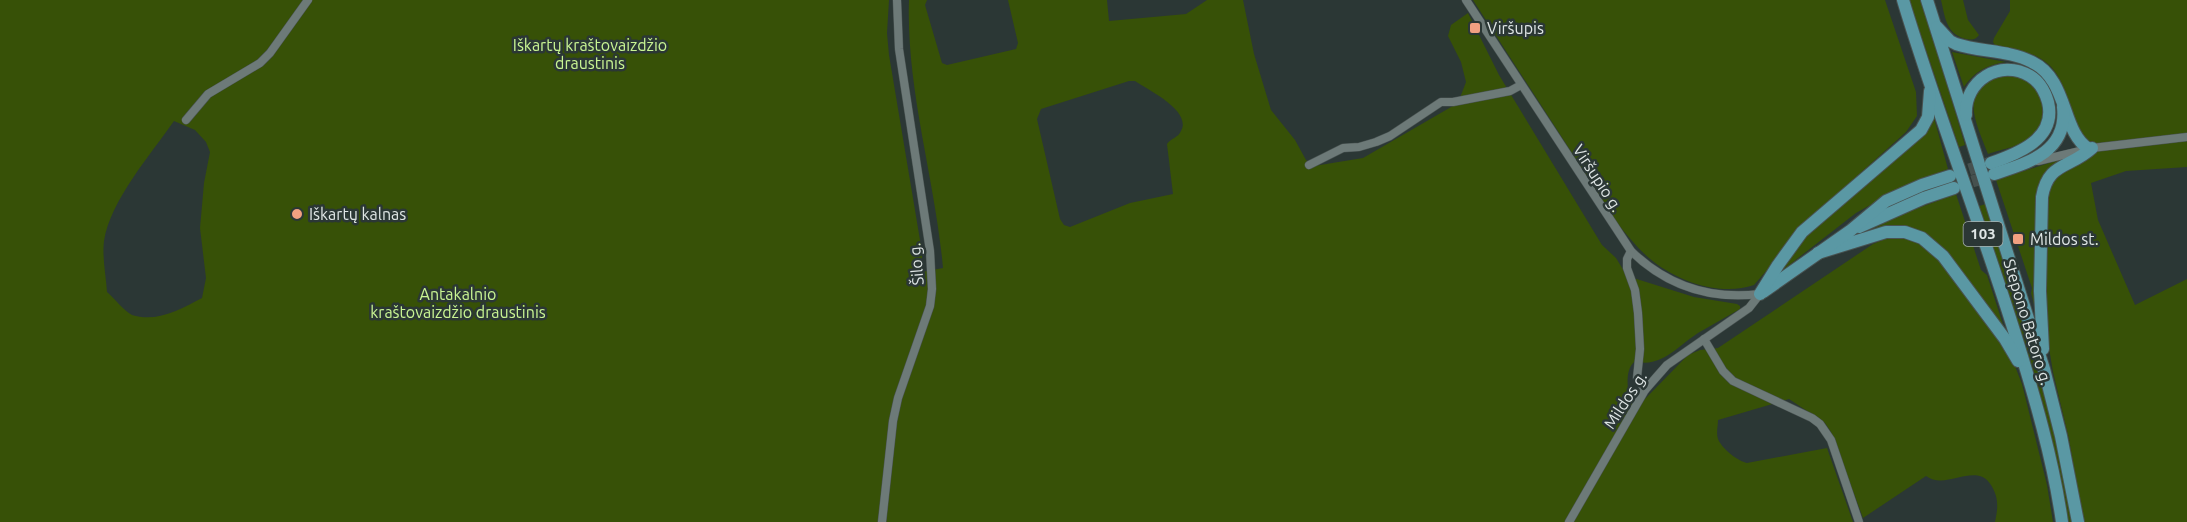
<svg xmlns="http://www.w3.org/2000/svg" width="2187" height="522" font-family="Ubuntu,sans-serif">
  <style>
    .green { fill: #375107; fill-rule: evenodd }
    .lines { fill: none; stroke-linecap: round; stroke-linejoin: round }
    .primary-tunnel { stroke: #46514f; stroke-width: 12; stroke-dasharray: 12 6; stroke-linecap: butt }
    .street-casing { stroke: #485251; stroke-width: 9 }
    .primary-casing { stroke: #485251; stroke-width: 14 }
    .street { stroke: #6d7a78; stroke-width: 8 }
    .primary { stroke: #5a98a4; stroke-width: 12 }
    .poi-dot { fill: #f2a081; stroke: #2b3735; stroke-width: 2 }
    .labels { text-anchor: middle; stroke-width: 5; stroke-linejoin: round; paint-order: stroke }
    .shield { fill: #2b3735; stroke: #a9b2b0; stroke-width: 1.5 }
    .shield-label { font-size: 15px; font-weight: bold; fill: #dfe6e5 }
    .poi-label { font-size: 16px; fill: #dfe6e5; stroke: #2b3735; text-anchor: start }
    .park-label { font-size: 16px; fill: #c9f593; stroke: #2b3735 }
    .street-label { font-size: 16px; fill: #dfe6e5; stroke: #2b3735 }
  </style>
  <rect width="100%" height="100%" fill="#2b3735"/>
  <g class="green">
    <path d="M0 0H889L887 33 889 55 922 252V272L943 268C935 178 906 90 909 0H927L925 5 942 63 947 65 1016 49 1018 43 1008 0H1107L1109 21 1186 14 1207 0H1243L1254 54 1271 110 1295 140 1306 160 1314 166 1363 158 1458 103 1466 82 1461 62 1448 36 1451 25 1468 13 1499 75 1602 245 1616 258 1627 276 1694 297 1737 304 1740 306V309C1726 317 1712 325 1698 333 1678 346 1660 369 1635 361 1625 370 1628 384 1628 395L1635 400H1644L1688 355 1700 350 1718 348 1873 244 1895 235 1911 237 1933 250 2011 356 2022 384 2047 485 2053 522H1995C1998 508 1999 498 1991 485 1976 461 1946 491 1926 476L1863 518 1831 432 1825 423 1789 399 1718 420C1718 426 1716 433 1718 439 1722 449 1738 461 1747 463L1827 448 1853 522H0ZM1129 81H1135C1150 91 1192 111 1181 131 1178 138 1171 138 1167 144L1173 194 1130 203 1070 227 1064 225 1060 219 1037 119 1041 109ZM174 121 195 130 206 142 210 152 204 183 200 228 206 278 202 298C181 309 157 323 132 315 124 311 114 298 107 292 106 276 102 257 104 241 110 201 151 154 174 121Z"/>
    <path d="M1473 0H1885L1916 92 1917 116 1906 132 1817 212 1754 285C1720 297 1676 281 1649 258 1637 248 1628 236 1618 224Z"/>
    <path d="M1909 0H1922L1965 145 1959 147Z"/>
    <path d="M1941 0H1963L1968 20 1979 35C1975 40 1973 40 1966 39 1946 34 1945 17 1941 0Z"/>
    <path d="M2010 0H2187V167L2126 171 2091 183 2098 220 2135 305 2187 279V522H2083L2069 439 2053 372 2045 324 2046 194 2058 172 2088 159 2097 150C2091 144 2082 138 2079 130 2065 103 2067 71 2036 56 2023 50 2009 50 1996 47L1993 42 1994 38 2010 11Z"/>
    <path d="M1952 52 2006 62C1987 65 1975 71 1964 87Z"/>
    <path d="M2001 76C2009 76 2016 75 2024 79 2044 89 2050 118 2034 134 2024 146 2002 149 1988 154 1977 125 1956 86 2001 76Z"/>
    <path d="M1933 114 1948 169 1904 186 1856 213 1775 276 1797 245Z"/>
    <path d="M2077 154 2048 172 2038 320 2031 293 2032 288 1996 180Z"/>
    <path d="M1956 194 1981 270 1987 275 2007 337 1927 237H1858L1897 216Z"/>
    <path d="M1986 204 2024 319 2051 413 2073 522H2067L2044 407 2027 349 1979 206Z"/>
  </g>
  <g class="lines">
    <g class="primary-tunnel">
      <path d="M1952 175 1989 163"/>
      <path d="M1955 187 1993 175"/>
    </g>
    <g class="street-casing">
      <g id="street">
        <path d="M1466 0 1631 251C1667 286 1710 300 1760 294"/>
        <path d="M186 120 208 94 260 63 270 53 308 0"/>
        <path d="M2038 161 2092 148 2187 137"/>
        <path d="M1309 165 1343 148 1359 147 1376 142 1390 136 1441 102H1453L1510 91 1521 85"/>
        <path d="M1631 251 1627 259V268L1635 290 1638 313 1640 349 1637 378 1645 390"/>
        <path d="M1704 339 1723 371 1733 381 1812 418 1820 424 1831 440 1859 522"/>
        <path d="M882 522 893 421 898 398 930 306 932 289 930 251 899 49 897 0"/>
        <path d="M1569 522 1645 390 1667 365 1749 308 1760 294"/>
      </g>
    </g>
    <g class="primary-casing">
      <g id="primary">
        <path d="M1903 0C1937 113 1981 224 2016 337 2035 398 2053 459 2062 522"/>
        <path d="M1927 0 2044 369 2061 436 2078 522"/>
        <path d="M1937 27 1950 41 1956 44C1980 52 2009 50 2032 62 2069 80 2061 132 2089 149"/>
        <path d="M1966 115C1964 81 2000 58 2030 76 2040 82 2045 92 2048 102 2057 139 2017 154 1991 163"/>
        <path d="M1994 174C2028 163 2068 152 2063 107"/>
        <path d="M1859 227 1924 198 1954 188"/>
        <path d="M1818 253 1886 232H1905L1922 238 1943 256 2005 339 2018 361"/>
        <path d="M1763 292 1850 231 1886 201 1922 185 1950 176"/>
        <path d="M1760 294 1778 265 1802 232 1921 130 1928 117 1930 91"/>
        <path d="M2043 349 2040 291 2042 197C2048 162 2069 169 2092 148"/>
      </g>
    </g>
    <use href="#street" class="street"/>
    <use href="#primary" class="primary"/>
  </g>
  <g class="poi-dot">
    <rect x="1469" y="22" width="12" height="12" rx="3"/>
    <circle cx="297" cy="214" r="6"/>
    <rect x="2012" y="233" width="12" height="12" rx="3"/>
  </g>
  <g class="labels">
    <rect class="shield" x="1963.5" y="222" width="39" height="24" rx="4.5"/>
    <g class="shield-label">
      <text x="1983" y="239">103</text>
    </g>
    <g class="poi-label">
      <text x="1487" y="34">Viršupis</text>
      <text x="309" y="220">Iškartų kalnas</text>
      <text x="2030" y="245">Mildos st.</text>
    </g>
    <g class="park-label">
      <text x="590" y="51">Iškartų kraštovaizdžio<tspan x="590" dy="18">draustinis</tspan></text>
      <text x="458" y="300">Antakalnio<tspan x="458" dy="18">kraštovaizdžio draustinis</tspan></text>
    </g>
    <g class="street-label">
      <text transform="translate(1598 178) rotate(57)" y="6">Viršupio g.</text>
      <text transform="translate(916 264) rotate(-95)" y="6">Šilo g.</text>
      <text transform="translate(2028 322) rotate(73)" y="6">Stepono Batoro g.</text>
      <text transform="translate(1625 400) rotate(-57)" y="6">Mildos g.</text>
    </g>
  </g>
</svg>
